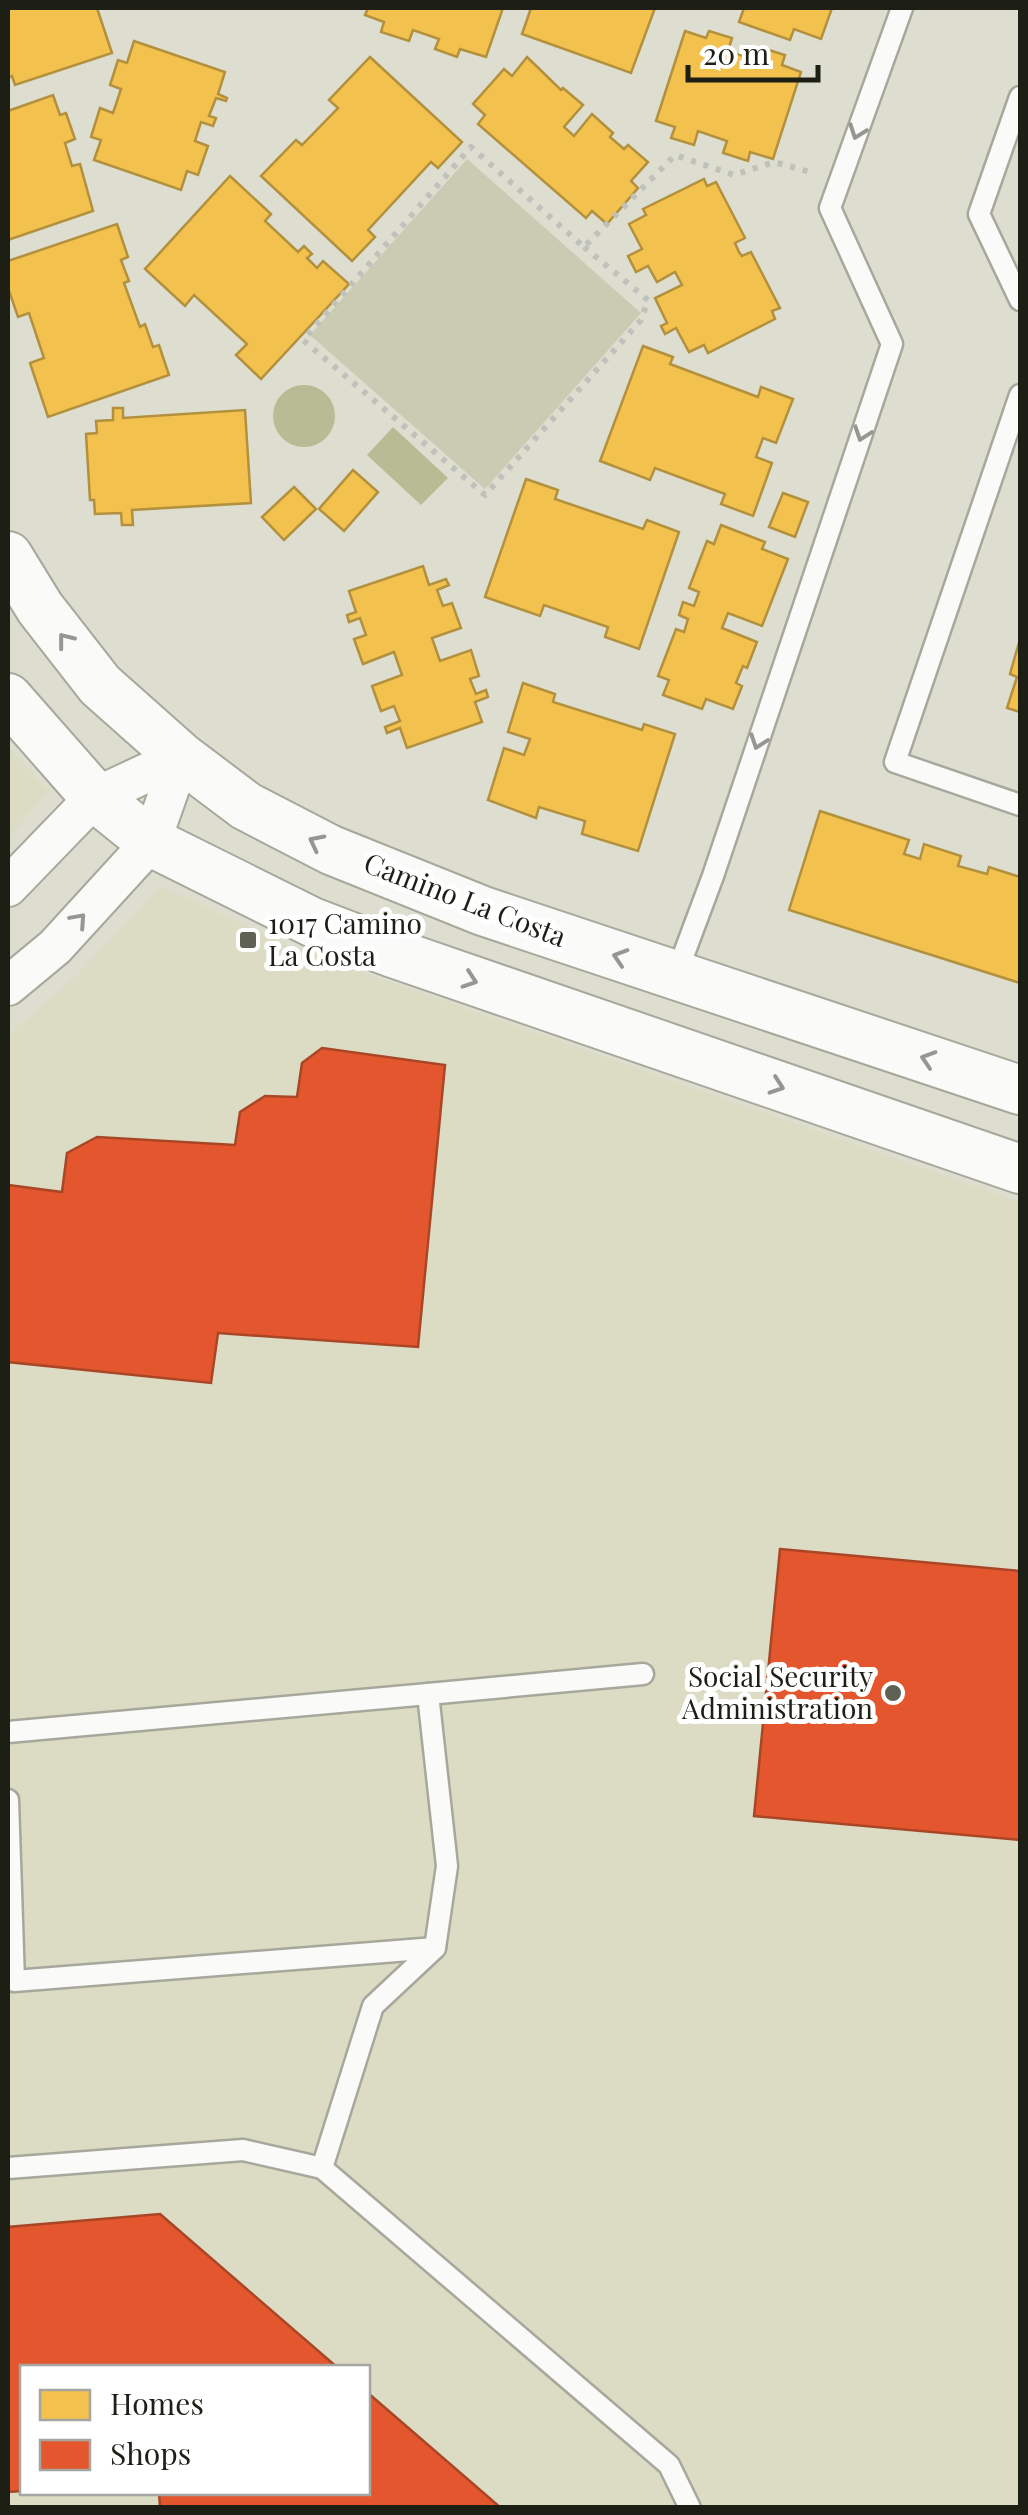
<svg xmlns="http://www.w3.org/2000/svg" width="1028" height="2515" font-family="'Playfair Display',serif">
  <style>
    .built { fill: #dbdcc3; fill-rule: evenodd }
    .green { fill: #c9cbb2 }
    .water { fill: #b9bb94 }
    .homes { fill: #f2c14e; stroke: #b2903d; stroke-width: 2.5 }
    .shops { fill: #e4572e; stroke: #a84626; stroke-width: 2.5 }
    .lines { fill: none; stroke-linecap: round; stroke-linejoin: round }
    .service-casing { stroke: #a7a89c; stroke-width: 25 }
    .minor-casing { stroke: #a7a89c; stroke-width: 42 }
    .tertiary-casing { stroke: #a7a89c; stroke-width: 52 }
    .path { stroke: #c0c1bb; stroke-width: 6; stroke-dasharray: 5 8; stroke-linecap: butt }
    .service { stroke: #fafaf8; stroke-width: 20 }
    .minor { stroke: #fafaf8; stroke-width: 38 }
    .tertiary { stroke: #fafaf8; stroke-width: 48 }
    .oneway { stroke: #979791 }
    .poi-dot { fill: #606155; stroke: #fff; stroke-width: 4 }
    .labels { text-anchor: middle; stroke-width: 10; stroke-linejoin: round; paint-order: stroke }
    .street-label { font-size: 28px; fill: #1d1e14; stroke: #fff }
    .poi-label { font-size: 28px; fill: #1d1e14; stroke: #fff; text-anchor: start }
  </style>
  <rect width="100%" height="100%" fill="#dddecf"/>
  <g class="built">
    <path d="M8 747 49 791 8 838Z"/>
    <path d="M162 886 298 950 1020 1202V2507L8 2508V1035L74 978ZM22 2368H368V2492H22Z"/>
  </g>
  <path class="green" d="M467 159 641 313 485 489 310 335Z"/>
  <g class="water">
    <circle cx="304" cy="416" r="31"/>
    <path d="M393 427 448 478 421 505 367 455Z"/>
  </g>
  <g class="homes">
    <path d="M8 8H97L112 53 15 85 12 76 8 78Z"/>
    <path d="M368 8H503L486 57 460 49 457 57 435 49 439 39 413 30 409 41 381 32 384 22 365 15Z"/>
    <path d="M531 8H655L631 73 522 34Z"/>
    <path d="M744 8H832L821 39 794 29 790 40 739 22Z"/>
    <path d="M685 31 706 38 709 31 732 38 728 51 755 60 759 47 785 55 782 65 801 72 773 159 750 152 748 161 723 153 727 141 698 131 694 145 671 138 675 127 656 121Z"/>
    <path d="M134 41 225 72 218 94 227 98 226 101 216 98 209 116 216 118 213 126 201 122 195 141 208 146 198 175 187 171 181 190 94 160 101 140 91 137 100 108 113 113 121 89 110 85 118 60 127 63Z"/>
    <path d="M370 57 462 142 438 168 431 162 368 230 375 237 352 261 261 176 296 140 302 145 338 108 329 100Z"/>
    <path d="M527 57 561 90 563 88 583 105 564 127 574 136 592 114 613 133 610 137 624 149 628 145 648 162 631 181 638 188 607 224 592 211 586 218 478 124 485 115 473 104 504 69 512 76Z"/>
    <path d="M53 95 60 115 66 113 75 139 65 143 72 166 80 164 93 211 8 240V111Z"/>
    <path d="M230 176 271 214 265 221 298 252 304 246 312 254 307 258 317 268 323 261 349 284 261 379 236 355 247 344 194 295 185 306 145 269Z"/>
    <path d="M704 179 707 186 716 182 745 238 735 243 739 252 742 256 751 252 780 308 772 311 775 319 708 353 704 345 689 352 676 328 665 334 661 326 667 323 655 298 682 285 675 272 657 282 648 266 636 272 628 256 642 249 629 224 646 215 643 209Z"/>
    <path d="M117 224 128 257 121 260 129 281 124 283 140 327 145 324 153 347 159 345 169 375 48 417 30 363 44 358 29 313 18 317 8 288V261Z"/>
    <path d="M643 346 673 357 670 364 758 397 761 387 793 399 776 443 763 438 756 457 772 463 753 516 721 504 725 494 655 468 650 480 600 461Z"/>
    <path d="M113 408H123V418L245 410 251 503 132 510 133 525H122L121 513 95 514 94 500H90L86 434 97 433 96 421 113 420Z"/>
    <path d="M353 470 378 492 344 531 319 509Z"/>
    <path d="M526 479 558 490 555 499 643 529 647 520 679 532 639 649 605 637 608 627 544 605 540 616 485 597Z"/>
    <path d="M294 487 316 509 284 540 262 517Z"/>
    <path d="M783 493 808 502 795 537 769 527Z"/>
    <path d="M721 525 765 542 762 549 788 559 762 626 728 613 722 628 757 642 747 668 743 666 736 683 742 686 733 709 706 699 702 709 663 695 669 680 658 676 676 629 684 632 688 619 679 615 683 602 694 606 699 592 689 588 707 541 714 544Z"/>
    <path d="M423 566 429 585 446 579 449 585 437 590 443 606 452 603 461 628 432 638 440 661 471 650 479 676 470 679 476 694 486 690 488 697 475 702 482 722 407 748 400 728 387 733 385 727 400 721 394 706 381 711 372 686 402 675 394 652 363 664 354 639 366 635 360 618 349 622 347 615 356 612 349 591Z"/>
    <path d="M1020 639V712L1007 708 1017 677 1010 674Z"/>
    <path d="M523 683 555 694 553 702 642 730 644 724 675 734 638 851 582 834 585 821 539 807 536 818 488 800 504 748 524 755 530 739 508 732Z"/>
    <path d="M820 811 909 840 904 854 920 859 924 844 961 856 958 866 987 874 989 867 1020 877V983L789 910Z"/>
  </g>
  <g class="shops">
    <path d="M322 1048 445 1065 418 1347 218 1333 211 1383 8 1362V1185L62 1192 67 1153 97 1137 235 1145 240 1112 265 1096 297 1097 302 1063Z"/>
    <path d="M780 1549 1020 1571V1840L754 1816Z"/>
    <path d="M160 2214 338 2368H22V2491L8 2492V2227Z"/>
    <path d="M368 2393 501 2508H160L159 2492H368Z"/>
  </g>
  <g class="lines">
    <g class="service-casing">
      <g id="service">
        <path d="M1020 97 979 214 1020 300"/>
        <path d="M1020 395 895 762 1020 805"/>
        <path d="M676 975 713 876 892 344 830 208 902 8"/>
        <path d="M428 1694 643 1674"/>
        <path d="M8 1732 428 1694 447 1866 435 1948 373 2006 322 2168"/>
        <path d="M8 1800 14 1981 435 1948"/>
        <path d="M8 2168 243 2150 322 2168 669 2465 690 2508"/>
      </g>
    </g>
    <g class="minor-casing">
      <g id="minor">
        <path d="M8 887 95 797 181 757"/>
        <path d="M8 986 55 947 151 842 181 757"/>
      </g>
    </g>
    <g class="tertiary-casing">
      <g id="tertiary">
        <path d="M8 556 40 608 100 685 181 757 246 806 331 850 483 911 1020 1090"/>
        <path d="M8 698 95 797 151 842 312 922 393 953 1020 1169"/>
      </g>
    </g>
    <path class="path" d="M584 247 648 300 641 320 485 495 303 340 471 147 584 247 675 155 734 175 774 162 810 172"/>
    <use href="#service" class="service"/>
    <use href="#minor" class="minor"/>
    <use href="#tertiary" class="tertiary"/>
  </g>
  <defs><path id="oneway-chevron" d="M-2-3.5L2.5 0L-2 3.5" fill="none" stroke-width="1.6" stroke-linecap="round" stroke-linejoin="round" transform="scale(2.5)"/></defs>
  <g class="oneway">
    <use href="#oneway-chevron" transform="translate(857 132) rotate(110)"/>
    <use href="#oneway-chevron" transform="translate(862 434) rotate(109)"/>
    <use href="#oneway-chevron" transform="translate(65 640) rotate(-128)"/>
    <use href="#oneway-chevron" transform="translate(758 742) rotate(109)"/>
    <use href="#oneway-chevron" transform="translate(316 842) rotate(-153)"/>
    <use href="#oneway-chevron" transform="translate(79 920) rotate(-48)"/>
    <use href="#oneway-chevron" transform="translate(620 957) rotate(-162)"/>
    <use href="#oneway-chevron" transform="translate(470 980) rotate(19)"/>
    <use href="#oneway-chevron" transform="translate(928 1059) rotate(-162)"/>
    <use href="#oneway-chevron" transform="translate(777 1086) rotate(19)"/>
  </g>
  <g class="poi-dot">
    <rect x="238" y="930" width="20" height="20" rx="5"/>
    <circle cx="893" cy="1693" r="10"/>
  </g>
  <g class="labels">
    <g class="street-label">
      <text transform="translate(465 900) rotate(21)" y="10">Camino La Costa</text>
    </g>
    <g class="poi-label">
      <text x="268" y="934">1017 Camino<tspan x="268" dy="32">La Costa</tspan></text>
      <text x="873" y="1687" text-anchor="end">Social Security<tspan x="873" dy="32">Administration</tspan></text>
    </g>
  </g>
  <rect width="1028" height="2515" fill="none" stroke="#1d1e14" stroke-width="20"/>
  <rect x="20" y="2365" width="350" height="130" fill="#ffffff" stroke="#a5a5a1" stroke-width="2.5"/>
  <rect x="40" y="2390" width="50" height="30" fill="#f2c14e" stroke="#a5a5a1" stroke-width="2.5"/>
  <text x="110" y="2415" font-size="30" fill="#1d1e14">Homes</text>
  <rect x="40" y="2440" width="50" height="30" fill="#e4572e" stroke="#a5a5a1" stroke-width="2.5"/>
  <text x="110" y="2465" font-size="30" fill="#1d1e14">Shops</text>
  <path d="M688 65v15h130v-15" fill="none" stroke="#1d1e14" stroke-width="5"/>
  <text x="703" y="65" font-size="30" fill="#1d1e14" stroke="#ffffff" stroke-width="8" paint-order="stroke">20 m</text>
</svg>
